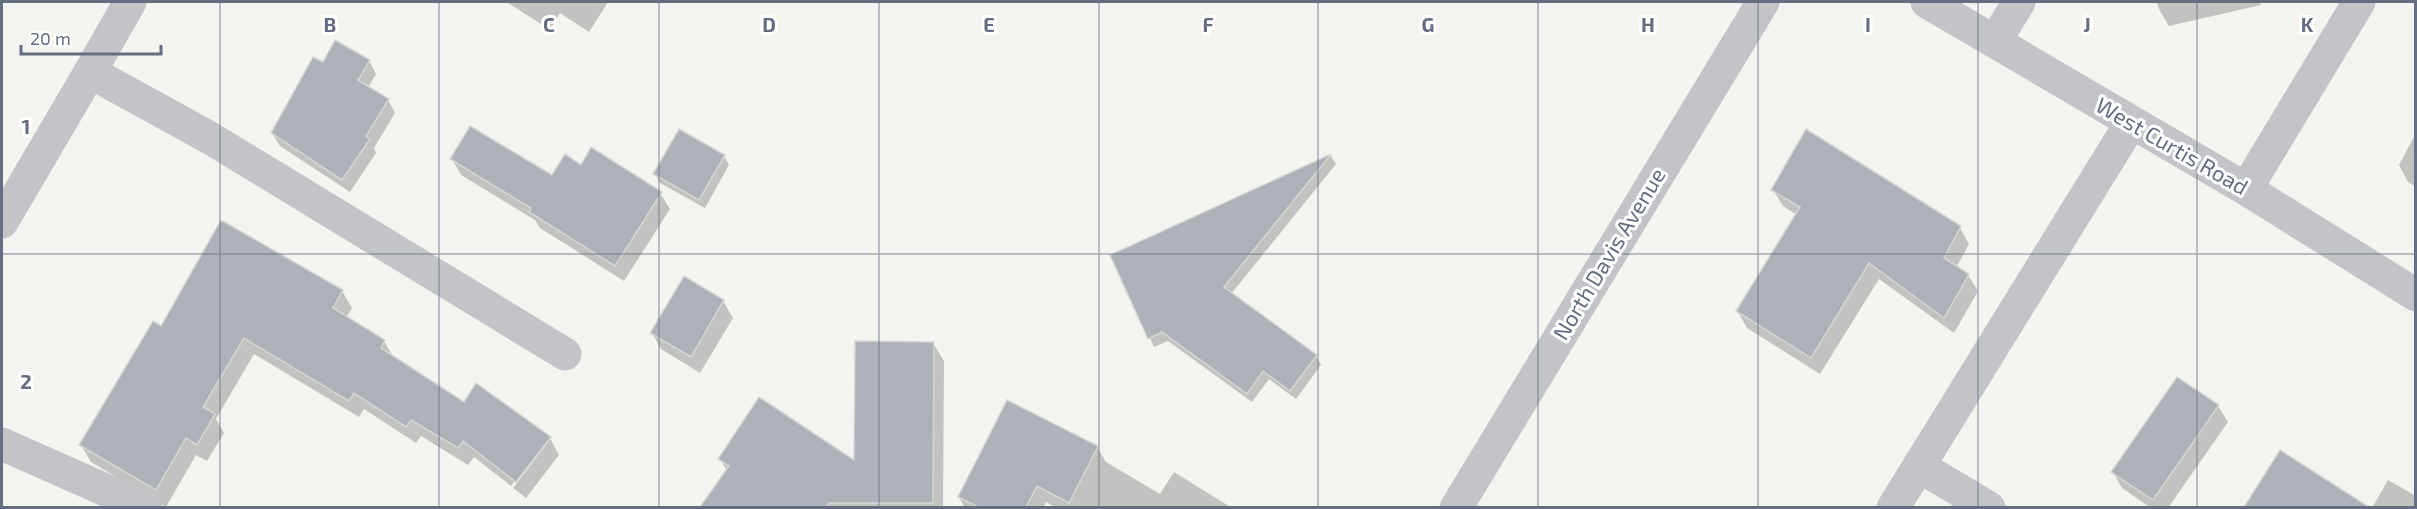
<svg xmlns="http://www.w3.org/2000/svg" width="2417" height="509" font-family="'Exo 2',sans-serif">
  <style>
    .shadow { fill: #0003 }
    .building { fill: #adb1b8; stroke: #d5d5d3; stroke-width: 1.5 }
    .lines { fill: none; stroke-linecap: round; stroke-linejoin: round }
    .minor { stroke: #c2c4c8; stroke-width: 33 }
    .grid { fill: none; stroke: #656d80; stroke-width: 1.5; stroke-opacity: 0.55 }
    .labels { text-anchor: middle; stroke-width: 6; stroke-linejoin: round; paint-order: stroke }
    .street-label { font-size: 22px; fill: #656d80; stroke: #fff }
    .grid-label { font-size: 20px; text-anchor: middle; font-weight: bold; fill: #656d80; stroke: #fff; stroke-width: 6; stroke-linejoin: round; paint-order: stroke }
  </style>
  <rect width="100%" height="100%" fill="#f3f4f0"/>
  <g class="shadow">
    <path d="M507 2H608L589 32 560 13 550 30Z"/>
    <path d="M2157 2H2260L2261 5 2169 26 2159 9Z"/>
    <path d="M369 61 376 74 368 88 388 100 395 113 374 148 376 153 350 192 280 146 272 133 323 65Z"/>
    <path d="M2416 133V187L2408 182 2399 165Z"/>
    <path d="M724 156 729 165 705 208 660 183 655 174Z"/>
    <path d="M1331 156 1336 164 1231 294 1316 356 1321 365 1296 399 1269 379 1252 402 1168 341 1154 347 1112 255Z"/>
    <path d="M452 159 552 177 581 167 660 193 670 209 624 281 540 228 535 220 461 175Z"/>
    <path d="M1773 190 1960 228 1969 244 1956 268 1968 275 1978 291 1954 333 1879 279 1820 374 1747 328 1738 312 1797 215 1783 206Z"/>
    <path d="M342 291 352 308 346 318 384 341 394 358 464 404 550 438 559 455 526 498 513 488 548 442H545L511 486 474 457 468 465 421 436 416 443 364 409 359 417 254 354 216 419 224 433 207 461 196 455 166 507 91 462 81 445 162 328Z"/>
    <path d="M723 301 733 318 700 373 661 349 652 333Z"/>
    <path d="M933 343 944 361 943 508H702L727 471 720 459 856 462Z"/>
    <path d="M2218 406 2228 422 2168 508H2151L2122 488 2113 472Z"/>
    <path d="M1097 447 1106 462 1160 494 1174 472 1232 508H1057L1046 502 1043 508H965L959 497Z"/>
    <path d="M2280 452 2366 508H2245Z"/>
    <path d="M2388 480 2416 496V508H2372Z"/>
  </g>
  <g class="building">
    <path d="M335 40 370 60 358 80 389 99 366 136 370 139 342 180 271 133 313 57 323 62Z"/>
    <path d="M470 126 552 175 565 154 581 165 591 147 662 192 615 266 529 212 531 208 450 159Z"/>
    <path d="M679 129 725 155 699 200 653 174Z"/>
    <path d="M1806 129 1961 226 1944 258 1969 274 1944 318 1869 263 1811 358 1736 311 1800 207 1771 190Z"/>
    <path d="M1331 154 1224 287 1317 355 1290 391 1263 371 1247 394 1162 332 1148 339 1110 255Z"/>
    <path d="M221 220 343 290 333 308 385 340 381 348 464 402 476 383 551 437 516 482 463 441 458 448 411 420 406 427 354 393 349 401 244 338 203 407 215 414 197 445 186 438 156 490 79 445 153 321 161 326Z"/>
    <path d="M684 276 724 300 691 357 650 333Z"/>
    <path d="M855 341 934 342 933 503H829L826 507H700L729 466 718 459 759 397 854 460Z"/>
    <path d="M2177 377 2219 405 2153 500 2111 472Z"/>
    <path d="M1007 400 1098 446 1069 503 1037 486 1026 507H978L958 497Z"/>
    <path d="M2280 450 2369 507H2244Z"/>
  </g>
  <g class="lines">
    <g class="minor">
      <path d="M1927 2 2246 189 2416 295"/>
      <path d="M1995 41 2019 2"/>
      <path d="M90 72 210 138 565 354"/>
      <path d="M2246 189 2359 2"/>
      <path d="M2 222 90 72 130 2"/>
      <path d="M2 444 146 508"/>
      <path d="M1919 466 1989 508"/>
      <path d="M1456 508 1763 2"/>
      <path d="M1893 508 2131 123"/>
    </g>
  </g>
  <path class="grid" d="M220 2V508M439 2V508M659 2V508M879 2V508M1099 2V508M1318 2V508M1538 2V508M1758 2V508M1978 2V508M2197 2V508M2 254H2416"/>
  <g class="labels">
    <g class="street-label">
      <text transform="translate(2172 146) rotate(30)" y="8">West Curtis Road</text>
      <text transform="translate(1609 254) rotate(-59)" y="8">North Davis Avenue</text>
    </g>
  </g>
  <g class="grid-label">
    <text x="330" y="32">B</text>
    <text x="549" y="32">C</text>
    <text x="769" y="32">D</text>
    <text x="989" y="32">E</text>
    <text x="1208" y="32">F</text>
    <text x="1428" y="32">G</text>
    <text x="1648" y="32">H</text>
    <text x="1868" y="32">I</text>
    <text x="2087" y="32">J</text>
    <text x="2307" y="32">K</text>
    <text x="26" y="134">1</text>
    <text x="26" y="389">2</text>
  </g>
  <rect width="2417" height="509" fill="none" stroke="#656d80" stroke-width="6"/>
  <path d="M21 45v9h140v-9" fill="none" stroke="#656d80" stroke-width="3"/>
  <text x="30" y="45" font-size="18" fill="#656d80" stroke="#ffffff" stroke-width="4.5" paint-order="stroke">20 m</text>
</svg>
